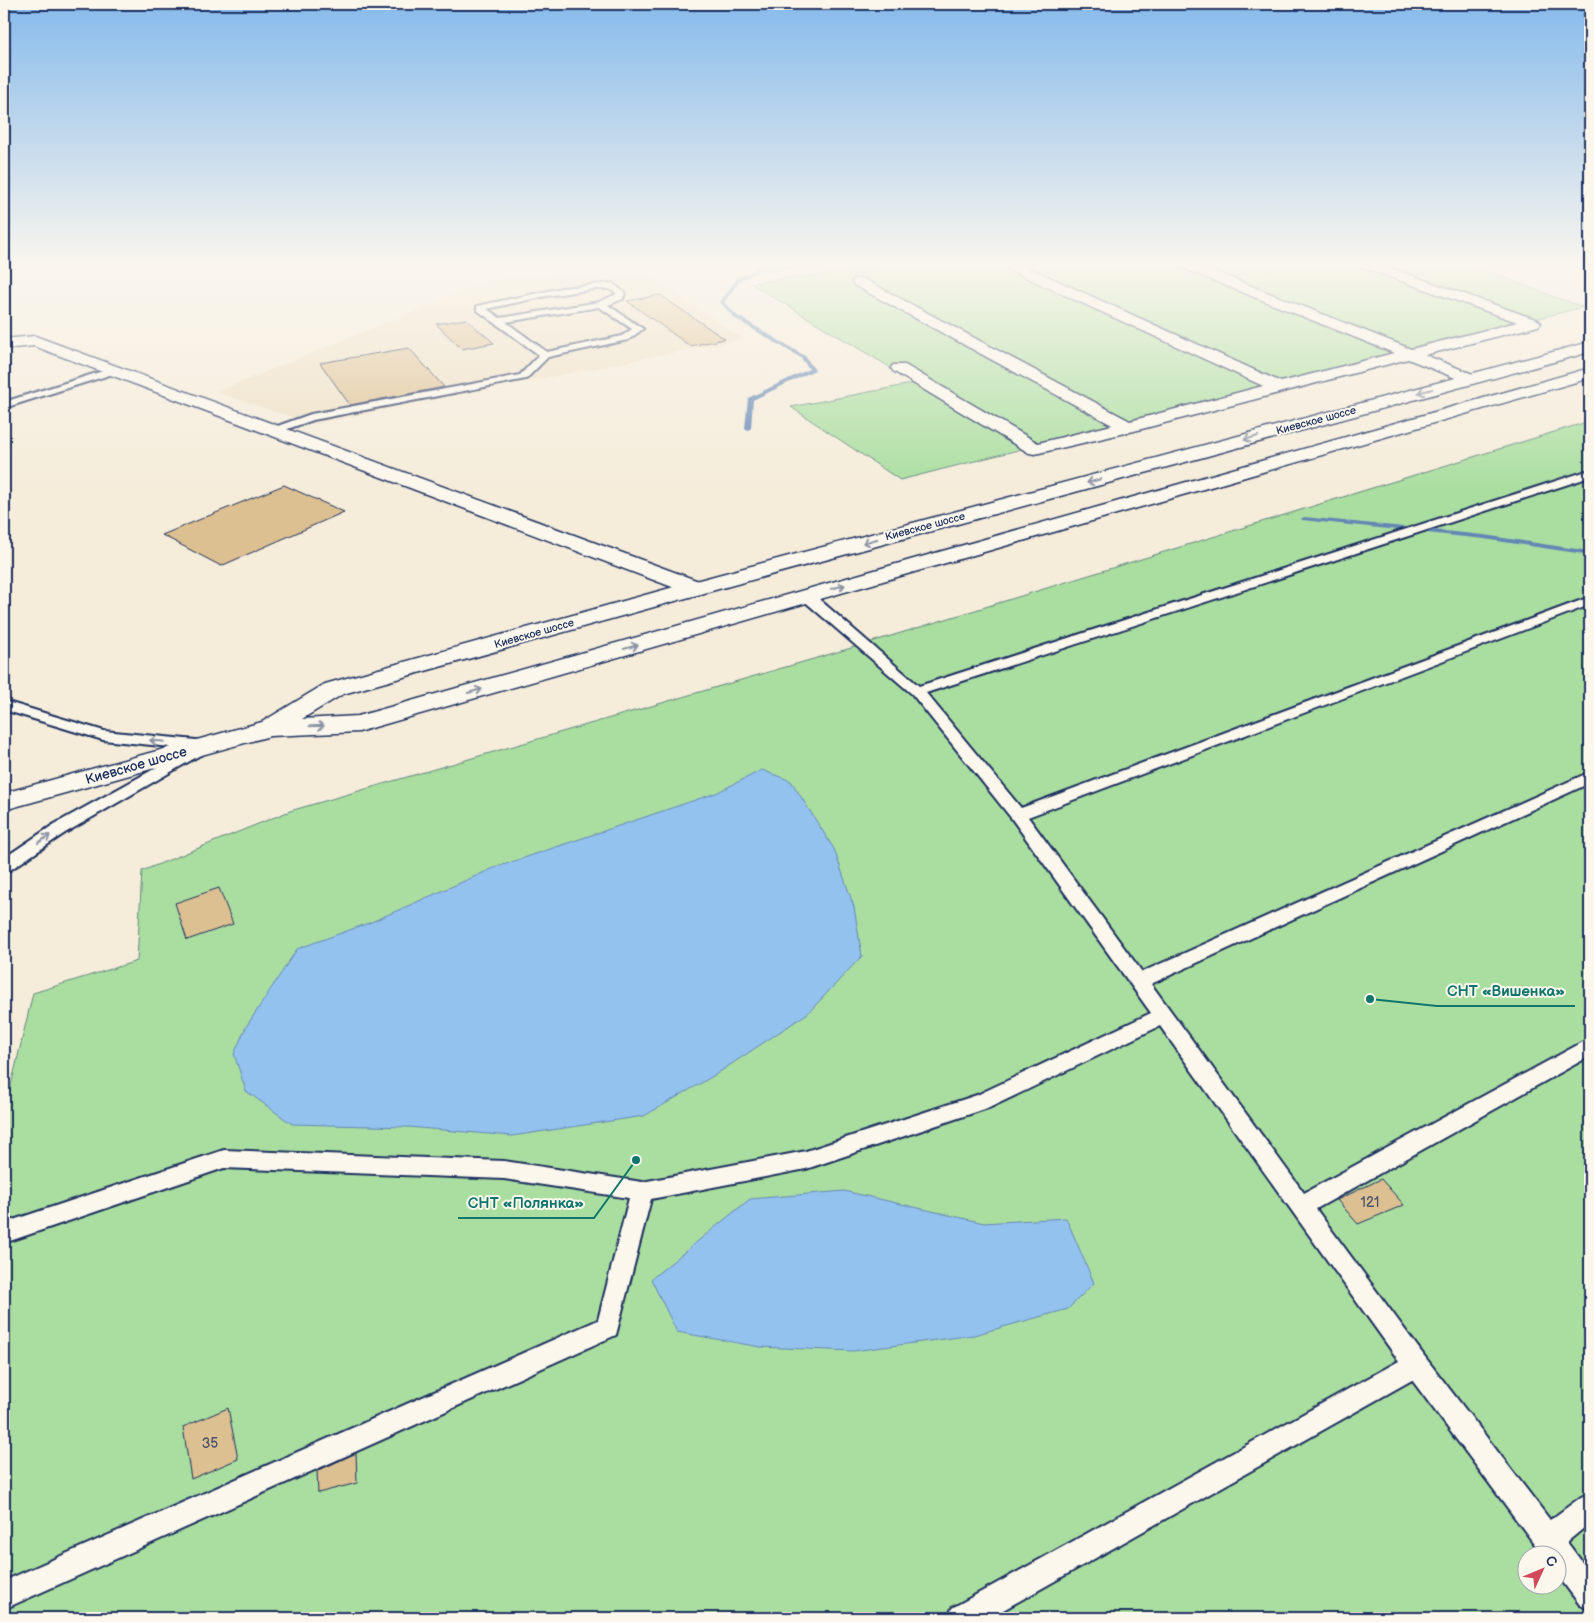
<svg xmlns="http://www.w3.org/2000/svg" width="1594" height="1622" font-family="'Balsamiq Sans',sans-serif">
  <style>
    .built { fill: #eedfc4 }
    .green { fill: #aadea0; stroke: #62867f; fill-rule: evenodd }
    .water { fill: #94c2ef; stroke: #6487b5 }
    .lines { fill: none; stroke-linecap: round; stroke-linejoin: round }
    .stream { fill: #6487b5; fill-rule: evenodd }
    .building { fill: #ddc091; stroke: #1b2f5e }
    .lane-casing { stroke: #1b2f5e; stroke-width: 4 }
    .street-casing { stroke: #1b2f5e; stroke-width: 3 }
    .highway-casing { stroke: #1b2f5e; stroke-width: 3 }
    .lane { fill: #fbf7ec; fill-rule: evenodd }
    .street { fill: #fbf7ec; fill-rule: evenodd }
    .highway { fill: #fbf7ec; fill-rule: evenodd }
    .oneway { stroke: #8b93a5 }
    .labels { text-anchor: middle; stroke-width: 4; stroke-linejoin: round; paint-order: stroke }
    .far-street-label { font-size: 11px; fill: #1b2f5e; stroke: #fbf7ec }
    .street-label { font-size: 14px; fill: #1b2f5e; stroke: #fbf7ec }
    .near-number-label { font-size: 14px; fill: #4c536b }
    .leader { fill: none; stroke: #0f766e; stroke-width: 2 }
    .callout-dot { fill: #0f766e; stroke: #fbf7ec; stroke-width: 2 }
    .callout-label { font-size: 15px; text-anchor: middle; font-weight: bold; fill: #0f766e; stroke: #fbf7ec; stroke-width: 4; stroke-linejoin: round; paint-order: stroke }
  </style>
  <rect width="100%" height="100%" fill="#f5ecda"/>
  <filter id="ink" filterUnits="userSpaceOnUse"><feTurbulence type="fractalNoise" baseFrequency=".02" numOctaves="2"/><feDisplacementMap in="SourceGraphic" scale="10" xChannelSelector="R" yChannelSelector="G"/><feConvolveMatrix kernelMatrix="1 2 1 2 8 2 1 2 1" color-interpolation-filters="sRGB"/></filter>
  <g filter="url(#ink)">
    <path class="built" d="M643 271 743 339 312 424 216 392 493 279Z"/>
    <g class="green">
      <path d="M913 263H1463C1504 276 1543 294 1583 307L900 480 791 407 916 383 750 283Z"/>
      <path d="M1590 421V1618H4V1115L33 993 137 961 142 871 290 811 865 644ZM1526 1554H1556V1584H1526Z"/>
    </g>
    <g class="water">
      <path d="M762 263H901L853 269 836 267 822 263 773 271 753 266Z"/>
      <path d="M762 770 791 781 834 849 854 907 862 956 808 1013 715 1075 644 1116 512 1136 408 1127 292 1124 246 1091 234 1054 246 1027 297 949 369 923 494 868 716 793Z"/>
      <path d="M844 1191 984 1223 1066 1218 1094 1283 1068 1309 974 1335 853 1351 760 1347 677 1332 651 1279 750 1199Z"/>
    </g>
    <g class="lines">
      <g class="stream">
        <path d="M760 267 764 268 741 280 724 302 738 316 805 356 815 370 753 400 751 428 748 430 745 428 748 398 809 369 801 358 734 318 720 302 737 278Z"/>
        <path d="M1304 517 1484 535 1590 551V555L1484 539 1302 520 1301 519Z"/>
      </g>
    </g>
    <g class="building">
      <path d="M660 295 725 339 690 346 627 301Z"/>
      <path d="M466 319 494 343 462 349 436 324Z"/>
      <path d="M409 348 444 387 350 405 320 363Z"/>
      <path d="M284 485 344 512 221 566 162 535Z"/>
      <path d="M219 888 233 924 187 940 175 903Z"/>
      <path d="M1381 1179 1404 1205 1358 1224 1337 1200Z"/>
      <path d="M228 1408 238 1459 191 1479 183 1427Z"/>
      <path d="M356 1453 357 1483 318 1493 317 1471Z"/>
    </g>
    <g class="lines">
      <g class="lane-casing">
        <g id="lane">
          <path d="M612 283 625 293 623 299 608 305 643 329 628 340 548 357 526 379 313 420 276 433 271 430 272 428 311 414 520 375 539 355 477 310V306L562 288ZM595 289H610L617 294 599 302 500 318 487 309 546 296ZM599 307 632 329 622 336 547 352 506 322Z"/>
          <path d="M116 367 119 368V372L4 408V402Z"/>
          <path d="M1590 470V477L926 693 1021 808 1590 597V605L1028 817 1142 972 1590 772V783L1151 984 1304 1193 1583 1042 1590 1039V1056L1316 1209 1425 1357 1550 1520 1581 1497 1590 1493V1523L1567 1542 1590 1573V1609L1580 1605 1556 1573V1554H1542L1412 1380 989 1618H948L952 1608 1399 1361 1160 1026 991 1107 806 1169 651 1199 616 1335 4 1609V1581L598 1320 629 1198 504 1179 224 1168 4 1243V1223L224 1150 504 1161 642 1182 806 1151 977 1095 1151 1013 1012 819 912 694 802 599 800 596 802 593H812L919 686Z"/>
          <path d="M4 701 104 731 206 741 211 743 214 746 211 749 204 750 202 754 65 833 10 870 4 872V858L53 825 190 749 103 740 4 710Z"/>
        </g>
      </g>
      <g class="street-casing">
        <g id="street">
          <path d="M1008 263H1018L1281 382 1394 353 1177 266 1175 263H1193L1411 349 1517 322 1359 266 1357 263H1376L1538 320 1541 323 1538 326 1425 355 1475 375 1477 378 1475 381H1463L1408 359 1134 431 1035 454 1029 453 893 371 891 368 893 365H905L1038 443 1112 425 854 285 852 282 854 279H864L1130 421 1263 386 1008 269 1006 266Z"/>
          <path d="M35 336 704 583 707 588 704 593 696 595 688 593 34 346 4 349V339Z"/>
        </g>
      </g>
      <g class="highway-casing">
        <path id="highway" d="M1590 342V352L704 593 343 694 302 719 358 716 1590 368V378L368 729 359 732 270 736 4 810V793L262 722 325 684 688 583Z"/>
      </g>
      <use href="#lane" class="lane"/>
      <use href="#street" class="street"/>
      <use href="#highway" class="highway"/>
    </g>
    <defs><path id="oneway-shaft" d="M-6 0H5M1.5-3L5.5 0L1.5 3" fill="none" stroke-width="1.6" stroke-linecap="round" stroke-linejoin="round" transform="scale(1.25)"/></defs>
    <g class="oneway">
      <use href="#oneway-shaft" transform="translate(1425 391) rotate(165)"/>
      <use href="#oneway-shaft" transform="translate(1251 438) rotate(165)"/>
      <use href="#oneway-shaft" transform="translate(1094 481) rotate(165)"/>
      <use href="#oneway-shaft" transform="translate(870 541) rotate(165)"/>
      <use href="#oneway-shaft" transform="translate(838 587) rotate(-16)"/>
      <use href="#oneway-shaft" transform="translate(631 647) rotate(-16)"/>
      <use href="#oneway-shaft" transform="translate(475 691) rotate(-16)"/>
      <use href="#oneway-shaft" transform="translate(317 726) rotate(-2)"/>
      <use href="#oneway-shaft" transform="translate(157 741) rotate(-174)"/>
      <use href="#oneway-shaft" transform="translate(44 839) rotate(-34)"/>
    </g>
  </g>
  <linearGradient id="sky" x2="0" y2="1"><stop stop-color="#86baeb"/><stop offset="0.54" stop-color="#faf6ee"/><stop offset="1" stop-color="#faf6ee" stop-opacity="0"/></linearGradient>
  <rect width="1594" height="490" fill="url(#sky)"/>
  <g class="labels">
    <g class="far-street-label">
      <text transform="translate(1316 420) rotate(-15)" y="4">Киевское шоссе</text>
      <text transform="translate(925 526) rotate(-15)" y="4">Киевское шоссе</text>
      <text transform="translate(534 633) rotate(-16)" y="4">Киевское шоссе</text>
    </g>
    <g class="street-label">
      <text transform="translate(136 765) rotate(-16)" y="5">Киевское шоссе</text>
    </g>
    <g class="near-number-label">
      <text x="1370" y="1207">121</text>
      <text x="210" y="1448">35</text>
    </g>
  </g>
  <path class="leader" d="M1370 999L1437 1006H1575M636 1160L594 1218H458"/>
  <g class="callout-dot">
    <circle cx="1370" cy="999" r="5"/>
    <circle cx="636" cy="1160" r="5"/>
  </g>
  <g class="callout-label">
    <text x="1506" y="996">СНТ «Вишенка»</text>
    <text x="526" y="1208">СНТ «Полянка»</text>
  </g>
  <rect width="1594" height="1622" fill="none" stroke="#fbf7ec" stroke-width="20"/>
  <rect x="10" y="10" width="1574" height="1602" fill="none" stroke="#1b2f5e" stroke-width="2" filter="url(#ink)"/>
  <g transform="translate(1542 1570) rotate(46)"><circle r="24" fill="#fbf7ec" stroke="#a1a7b3"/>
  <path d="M0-4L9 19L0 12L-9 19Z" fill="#d1495b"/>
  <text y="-8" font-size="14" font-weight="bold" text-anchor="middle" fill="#1b2f5e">С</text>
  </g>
</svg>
